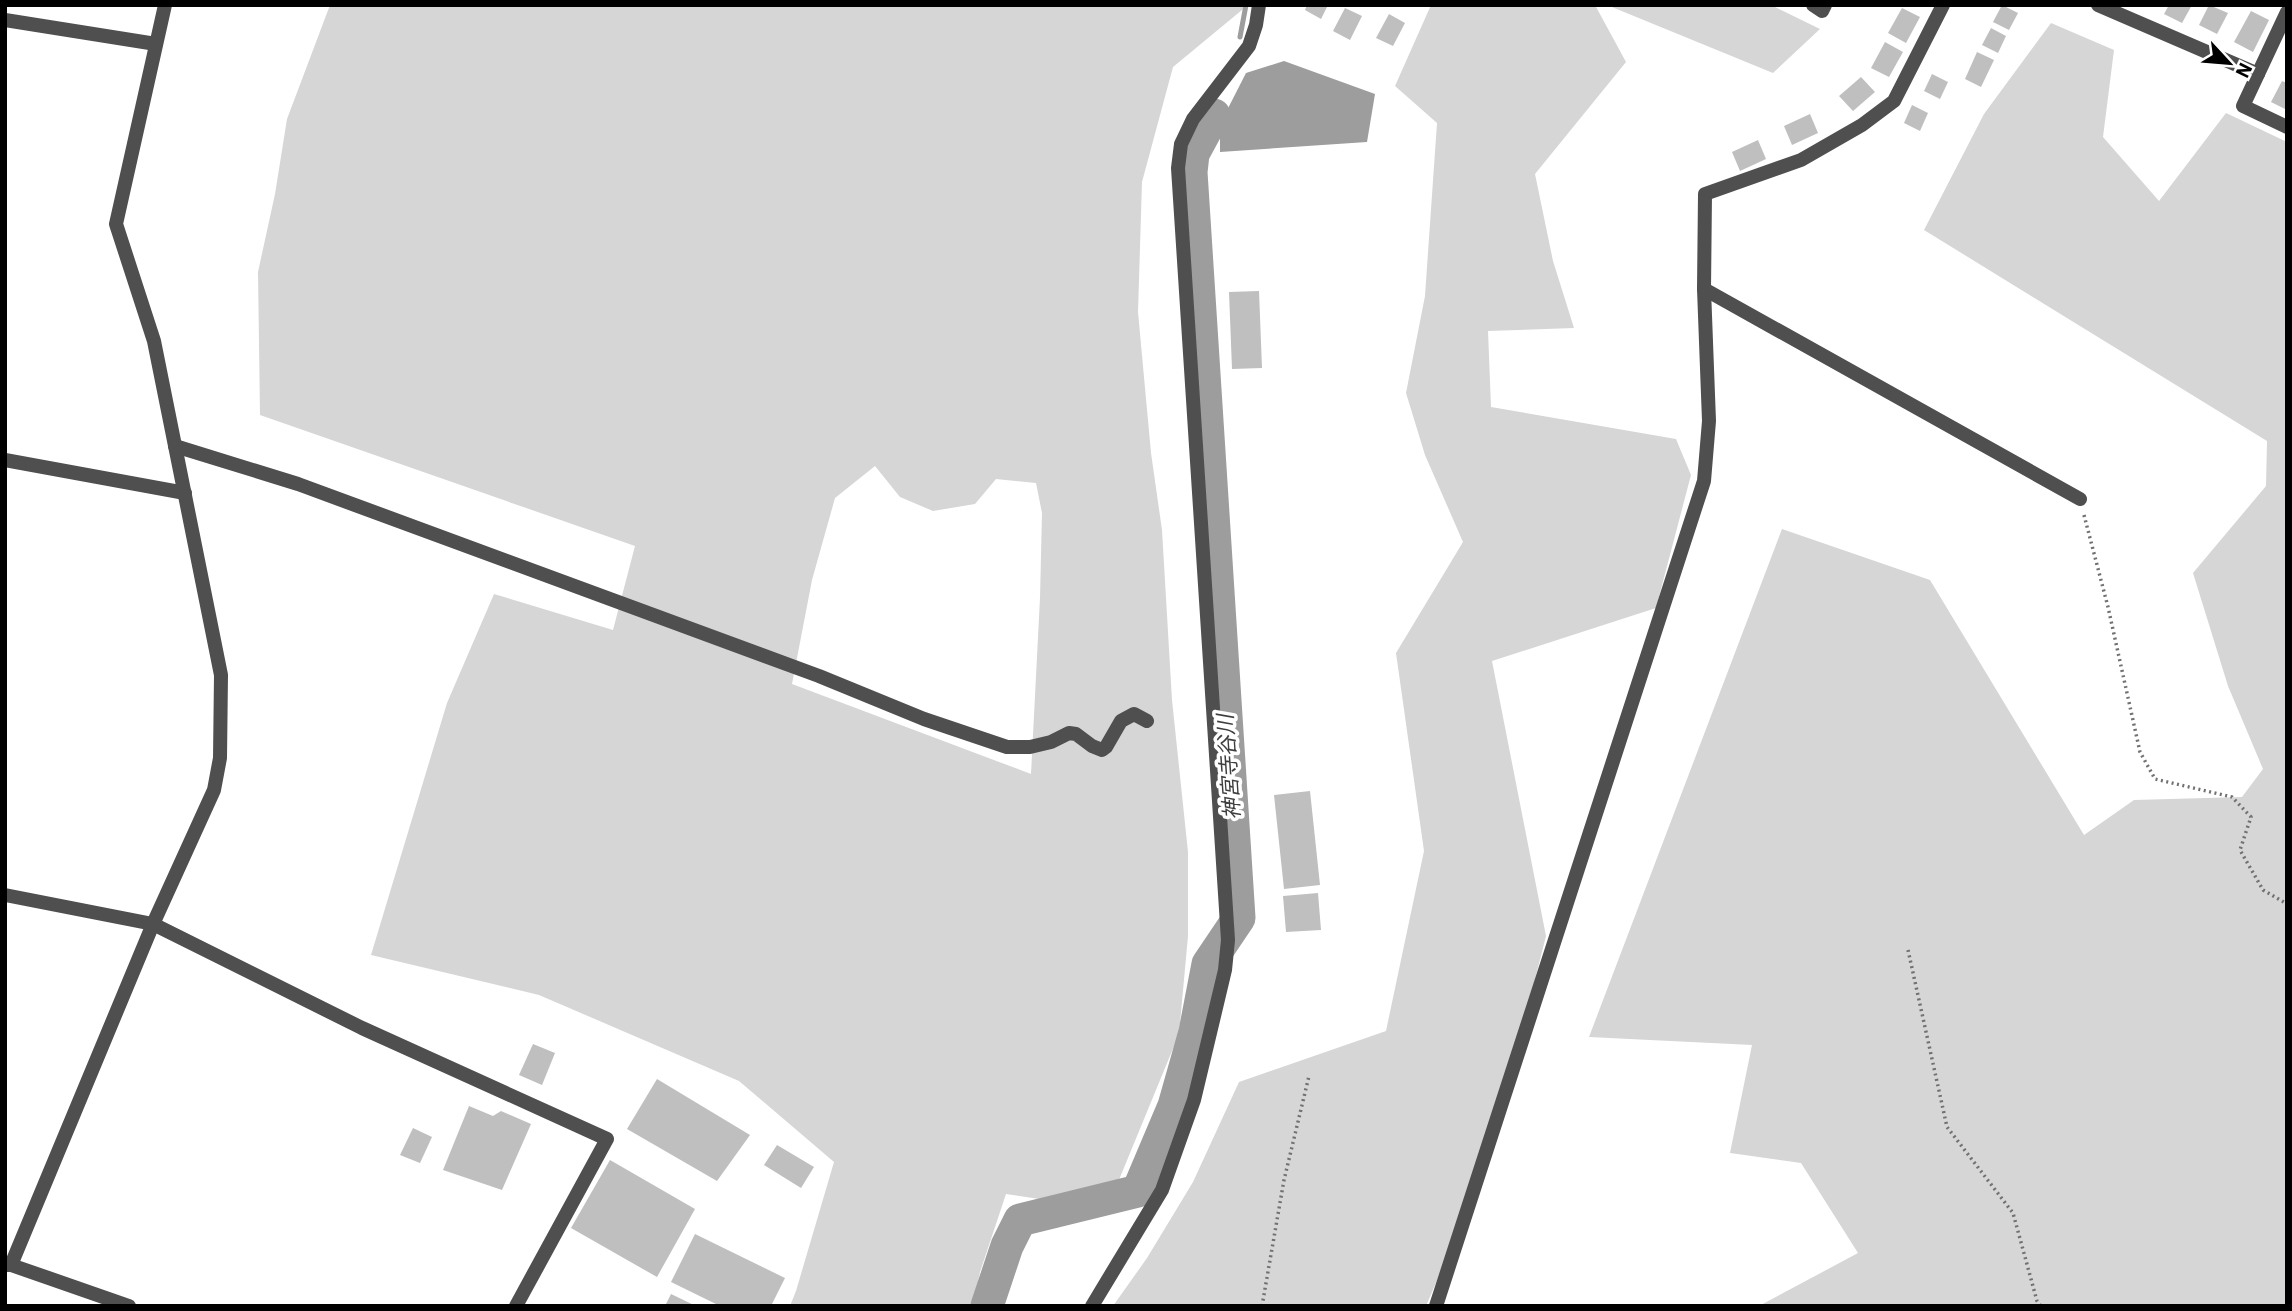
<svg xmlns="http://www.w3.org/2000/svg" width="2292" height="1311" font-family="'IBM Plex Sans','Noto Sans JP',sans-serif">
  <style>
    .green { fill: #d6d6d6; fill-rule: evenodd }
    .water { fill: #9d9d9d }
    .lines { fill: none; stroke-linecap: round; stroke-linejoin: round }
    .stream { stroke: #9d9d9d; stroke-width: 5 }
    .river { stroke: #9d9d9d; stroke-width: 33 }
    .building { fill: #bfbfbf }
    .path { stroke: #717171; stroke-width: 3.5; stroke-dasharray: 2 3.5; stroke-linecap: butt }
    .minor { stroke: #4f4f4f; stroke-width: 14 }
    .labels { text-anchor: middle; stroke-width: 7; stroke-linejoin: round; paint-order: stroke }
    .water-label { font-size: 21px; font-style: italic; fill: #3e3e3e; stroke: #fff }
  </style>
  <rect width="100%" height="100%" fill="#fff"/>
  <g class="green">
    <path d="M330 5H1248L1173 67 1142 182 1138 312 1151 453 1162 530 1172 700 1188 852V936L1179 1034 1107 1209 1006 1194 980 1272 973 1306H790L796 1291 834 1162 739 1081 539 995 371 955 447 703 494 594 613 630 635 546 260 415 258 272 275 194 287 119ZM875 466 900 497 933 511 975 504 996 479 1036 483 1042 513 1040 598 1031 774 792 684 812 580 835 498Z"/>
    <path d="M1431 5H1595L1626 62 1535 174 1553 261 1574 328 1488 331 1491 407 1676 439 1691 475 1656 608 1492 661 1546 936 1490 1157 1426 1306H1113L1147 1258 1193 1182 1239 1082 1386 1031 1424 851 1396 653 1463 542 1425 455 1406 393 1425 296 1437 123 1395 86Z"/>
    <path d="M1607 5H1771L1820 29 1773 73Z"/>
    <path d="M2051 23 2114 50 2103 137 2159 201 2226 113 2287 142V1306H1759L1858 1253 1801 1163 1730 1153 1752 1045 1589 1037 1782 529 1930 580 2084 835 2134 800 2242 797 2263 769 2228 686 2193 573 2266 486 2267 441 1924 230 1984 114Z"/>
  </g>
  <path class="water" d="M1284 61 1375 94 1367 142 1220 152V124L1246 73Z"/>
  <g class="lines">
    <path class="stream" d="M1240 37 1246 5"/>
    <path class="river" d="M987 1306 1007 1246 1020 1220 1138 1191 1174 1106 1195 1032 1208 964 1239 918 1191 172 1193 154 1214 115"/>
  </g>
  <g class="building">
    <path d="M1307 5H1328L1321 19 1305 10Z"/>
    <path d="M2002 5 2018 13 2009 30 1993 22Z"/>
    <path d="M2169 5H2192L2182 23 2164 14Z"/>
    <path d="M2209 5 2228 13 2217 34 2199 25Z"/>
    <path d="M1345 8 1362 16 1350 40 1333 31Z"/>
    <path d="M1902 8 1920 17 1906 43 1888 33Z"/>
    <path d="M2251 11 2269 20 2253 52 2234 42Z"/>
    <path d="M1389 14 1405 23 1393 46 1376 38Z"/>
    <path d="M1991 28 2006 36 1998 53 1982 45Z"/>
    <path d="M1885 42 1903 52 1889 77 1871 68Z"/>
    <path d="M1977 52 1994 60 1981 87 1965 79Z"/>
    <path d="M1932 74 1948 82 1940 99 1924 91Z"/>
    <path d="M1861 77 1875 92 1853 111 1839 96Z"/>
    <path d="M2282 81 2287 83V110L2271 102Z"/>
    <path d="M1912 105 1928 113 1920 131 1904 123Z"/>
    <path d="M1810 114 1818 133 1792 145 1784 126Z"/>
    <path d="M1758 140 1766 159 1740 171 1732 152Z"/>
    <path d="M1259 291 1262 368 1232 369 1229 292Z"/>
    <path d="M1310 791 1320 885 1284 889 1274 795Z"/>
    <path d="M1318 893 1321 930 1286 932 1283 896Z"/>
    <path d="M533 1044 555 1053 542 1085 519 1075Z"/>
    <path d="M657 1079 750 1135 717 1181 627 1129Z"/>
    <path d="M469 1106 493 1116 501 1111 531 1124 502 1190 443 1170Z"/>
    <path d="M413 1128 432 1137 420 1163 400 1155Z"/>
    <path d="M777 1145 814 1167 801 1188 764 1165Z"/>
    <path d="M610 1160 695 1209 657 1277 571 1228Z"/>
    <path d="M695 1234 785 1278 771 1306H720L671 1282Z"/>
    <path d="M671 1294 696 1306H665Z"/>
  </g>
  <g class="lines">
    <g class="path">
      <path d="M2084 515 2108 607 2140 752 2155 779 2232 797 2251 817 2240 850 2263 890 2287 904"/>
      <path d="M1908 950 1947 1127 2013 1213 2037 1301 2041 1306"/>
      <path d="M1262 1306 1284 1180 1309 1076"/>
    </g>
    <g class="minor">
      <path d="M1813 5 1822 11 1825 5"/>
      <path d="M2098 5 2258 74"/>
      <path d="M2287 12 2243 106 2287 127"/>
      <path d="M5 20 156 44"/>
      <path d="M1704 289 2080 499"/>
      <path d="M175 446 298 484 819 676 924 719 1007 747H1030L1051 742 1069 733 1076 734 1092 746 1102 750 1106 747 1121 721 1134 714 1147 721"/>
      <path d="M5 460 185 493"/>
      <path d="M5 895 153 924 362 1028 607 1139 516 1306"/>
      <path d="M5 1265H11L153 924 214 790 220 758 221 675 154 341 116 224 165 5"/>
      <path d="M11 1265 129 1306"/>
      <path d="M1092 1306 1162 1190 1194 1100 1225 970 1228 940 1178 168 1181 144 1193 119 1249 46 1256 25 1259 5"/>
      <path d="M1436 1306 1704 481 1709 421 1704 289 1705 194 1801 160 1862 125 1894 101 1943 5"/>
    </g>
  </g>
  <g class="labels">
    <g class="water-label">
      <text transform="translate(1229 767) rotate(-94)" y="7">神宮寺谷川</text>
    </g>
  </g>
  <rect width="2292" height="1311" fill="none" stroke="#000000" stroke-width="14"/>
  <g transform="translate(2229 63) rotate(116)" stroke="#ffffff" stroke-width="5" paint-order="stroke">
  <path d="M0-5L12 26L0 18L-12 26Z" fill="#000000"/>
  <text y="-10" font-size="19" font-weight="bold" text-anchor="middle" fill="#000000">N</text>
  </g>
</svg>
